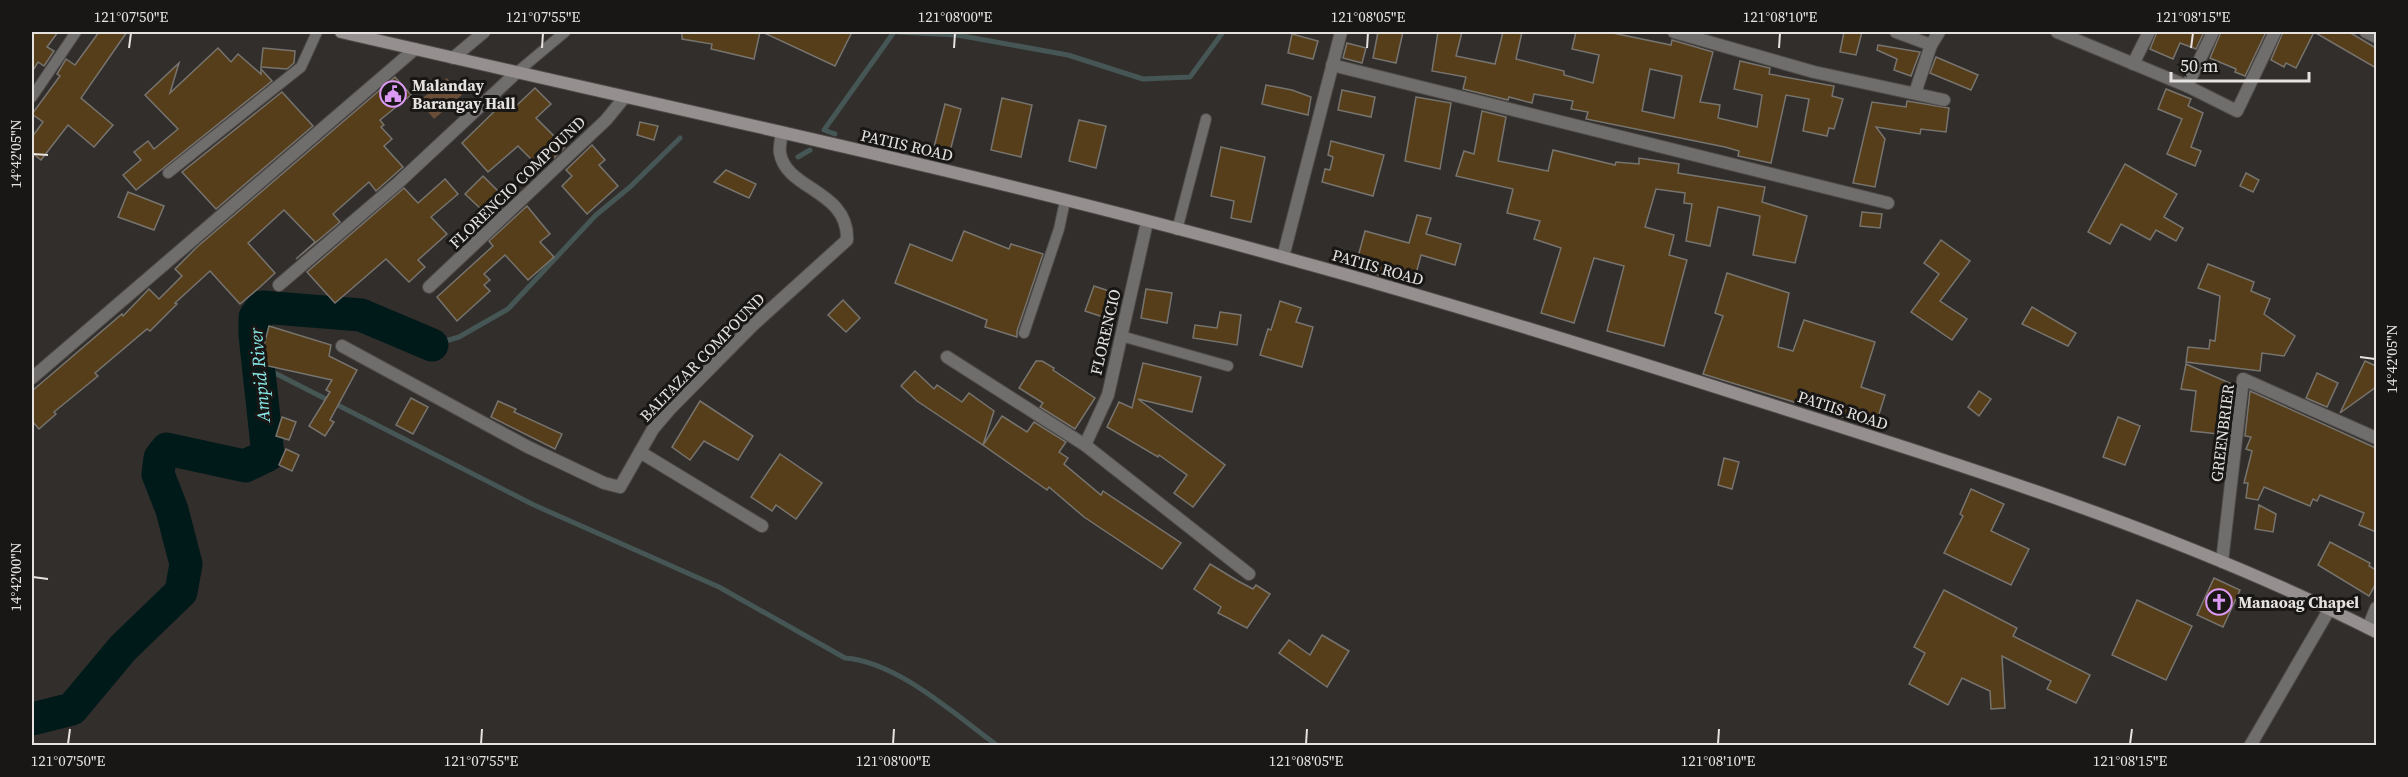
<svg xmlns="http://www.w3.org/2000/svg" width="2408" height="777" font-family="'Source Serif 4',serif">
  <style>
    .green { fill: #6a4e38 }
    .lines { fill: none; stroke-linecap: round; stroke-linejoin: round }
    .stream { stroke: #455655; stroke-width: 5 }
    .river { stroke: #001a1a; stroke-width: 33 }
    .building { fill: #563e1a; stroke: #77746f; stroke-width: 1.5; fill-rule: evenodd }
    .lane-casing { stroke: #4f4b48; stroke-width: 12 }
    .street-casing { stroke: #4f4b48; stroke-width: 14 }
    .secondary-casing { stroke: #4f4b48; stroke-width: 14 }
    .lane { stroke: #706d6d; stroke-width: 10 }
    .street { stroke: #706d6d; stroke-width: 12 }
    .secondary { stroke: #95908f; stroke-width: 12 }
    .ticks { fill: none; stroke: #e5e2e0; stroke-width: 2 }
    .labels { text-anchor: middle; stroke-width: 6; stroke-linejoin: round; paint-order: stroke }
    .poi-label { font-size: 16px; font-weight: bold; fill: #e5e2e0; stroke: #191715; text-anchor: start }
    .street-label { font-size: 16px; fill: #e5e2e0; stroke: #191715 }
    .water-label { font-size: 18px; font-style: italic; fill: #88e8e8; stroke: #191715 }
    .neatline { fill: none; stroke: #e5e2e0; stroke-width: 2 }
    .ticks-label { font-size: 15px; text-anchor: middle; fill: #e5e2e0 }
  </style>
  <rect width="100%" height="100%" fill="#322e2b"/>
  <path class="green" d="M447 78 462 95 434 119 419 101Z"/>
  <g class="lines">
    <g class="stream">
      <path d="M898 32 957 35 1068 55 1143 79 1190 77 1223 32"/>
      <path d="M835 134 824 130 894 32"/>
      <path d="M798 157 810 150"/>
      <path d="M432 345 459 337 508 309 596 215 630 187 680 138"/>
      <path d="M259 365 534 505 719 587 845 658C898 662 955 715 998 746"/>
    </g>
    <path class="river" d="M32 719 72 709 123 648 181 592 186 564 172 510 158 474 160 458 167 449 245 466 268 455 255 335V317L262 307 361 315 432 345"/>
  </g>
  <g class="building">
    <path d="M32 32H58L47 47 54 51 44 66 38 62 32 72Z"/>
    <path d="M99 32H127L81 98 113 125 94 147 68 125 41 160 32 153V137L43 122 32 114 60 76 57 74 66 59 75 65Z"/>
    <path d="M682 32H760L754 59 711 49 712 44 682 39Z"/>
    <path d="M762 32H852L835 66Z"/>
    <path d="M1378 32H1403L1396 63 1373 58Z"/>
    <path d="M1438 32H1462L1456 56 1495 64 1503 32H1522L1516 59 1564 71V75L1593 83 1599 55 1572 49 1576 32H1608L1671 45 1672 40 1713 52 1700 102 1720 105 1718 118 1757 127 1762 95 1734 89 1740 61 1770 68 1769 74 1834 86 1832 96 1843 99 1834 129 1829 128 1827 136 1803 131 1809 99 1786 95 1771 163 1738 156 1739 151 1725 147 1586 119 1588 112 1571 109 1573 101 1534 94 1532 103 1509 97 1508 100 1463 89 1466 77 1432 71ZM1650 69 1682 76 1674 118 1642 111Z"/>
    <path d="M1844 32H1862L1856 55 1840 52Z"/>
    <path d="M2157 32H2204L2196 49 2180 43 2173 59 2150 49Z"/>
    <path d="M2221 32H2266L2245 76 2235 72 2236 69 2210 58Z"/>
    <path d="M2283 32H2314L2296 68 2286 63 2284 67 2271 60Z"/>
    <path d="M2314 32H2349L2376 48V68Z"/>
    <path d="M1292 34 1318 41 1313 59 1288 53Z"/>
    <path d="M1347 43 1366 48 1362 63 1343 58Z"/>
    <path d="M1878 45 1920 52 1911 76 1894 70 1897 59 1877 50Z"/>
    <path d="M218 48 231 62 238 54 261 74V69L272 81 136 190 123 175 141 160 134 152 148 141 154 149 178 129 145 95 179 63 170 93Z"/>
    <path d="M263 48 295 51 294 63 287 69 261 67Z"/>
    <path d="M1936 57 1978 75 1971 90 1930 73Z"/>
    <path d="M395 77 411 95 380 120 384 125 381 127 392 139 384 146 403 167 376 191 369 182 333 214 340 222 296 259 315 242 284 210 248 243 275 273 260 287 240 304 210 271 175 303 177 304 150 331 147 329 95 373 98 376 54 412 56 414 39 429 32 421V391L122 314 123 316 149 289 159 299 182 276 175 269 197 247Z"/>
    <path d="M1266 85 1292 90 1311 97 1308 115 1262 104Z"/>
    <path d="M535 88 551 104 536 118 565 147 554 158 547 151 535 163 518 146 488 172 462 143 508 98 516 106Z"/>
    <path d="M2166 89 2191 99 2188 106 2203 113 2191 147 2201 151 2195 166 2167 154 2182 119 2158 109Z"/>
    <path d="M1342 90 1375 97 1371 117 1338 110Z"/>
    <path d="M282 92 313 126 216 209 182 172Z"/>
    <path d="M1416 97 1451 103 1440 169 1405 161Z"/>
    <path d="M1002 98 1032 105 1021 157 991 150Z"/>
    <path d="M1907 101 1949 108 1946 132 1921 129 1920 134 1876 127 1885 139 1875 187 1853 183 1872 102 1906 107Z"/>
    <path d="M945 104 961 109 948 159 932 155Z"/>
    <path d="M1482 111 1506 117 1498 161 1548 171 1553 150 1615 165 1616 162 1639 164V158L1679 164 1678 173 1765 187 1762 202 1807 216 1795 263 1753 255 1760 216 1718 207 1710 246 1686 241 1692 204 1684 203 1685 193 1656 189 1645 227 1674 235 1669 255 1687 260 1664 346 1607 331 1624 266 1594 258 1574 323 1541 313 1561 248 1534 239 1540 221 1507 213 1513 189 1456 176 1464 151 1474 154Z"/>
    <path d="M1079 120 1106 126 1096 168 1069 161Z"/>
    <path d="M640 122 658 126 654 140 637 135Z"/>
    <path d="M1331 141 1384 155 1373 196 1322 182 1325 169 1330 170 1333 157 1328 155Z"/>
    <path d="M592 145 605 160 599 165 618 186 587 214 562 186 572 176 566 170Z"/>
    <path d="M1221 147 1265 157 1251 222 1231 218 1234 201 1211 196Z"/>
    <path d="M2125 164 2177 194 2164 217 2183 228 2176 241 2156 230 2150 240 2121 224 2110 244 2088 232Z"/>
    <path d="M726 170 756 184 749 198 714 182Z"/>
    <path d="M2246 173 2259 180 2253 192 2240 186Z"/>
    <path d="M483 176 508 201 485 223 477 215 482 210 465 194Z"/>
    <path d="M445 179 458 194 431 217 447 234 418 260 425 267 409 282 386 259 335 303 307 272 404 188 418 203Z"/>
    <path d="M128 192 164 206 154 230 118 217Z"/>
    <path d="M527 206 550 234 540 242 554 257 528 280 505 255 484 274 490 280 484 285 490 291 457 321 437 297 493 246 489 241Z"/>
    <path d="M1862 212 1882 214 1880 228 1860 226Z"/>
    <path d="M1417 215 1431 218 1426 234 1461 244 1455 265 1421 255 1413 285 1355 268 1365 231 1409 243Z"/>
    <path d="M964 231 1009 249 1011 244 1043 254 1017 331V337L985 327 987 320 895 283 910 244 952 261Z"/>
    <path d="M1941 240 1970 261 1940 301 1967 319 1952 340 1911 312 1939 274 1924 263Z"/>
    <path d="M2208 264 2254 282 2251 291 2270 299 2264 314 2295 336 2284 356 2262 353 2260 371 2186 362 2188 347 2209 349 2210 340 2215 341 2220 296 2198 288Z"/>
    <path d="M1727 273 1789 293 1778 347 1793 351 1804 320 1875 342 1861 387 1885 395 1875 427 1703 374 1723 316 1715 313Z"/>
    <path d="M1094 286 1118 294 1109 319 1085 311Z"/>
    <path d="M1146 289 1172 293 1167 323 1141 318Z"/>
    <path d="M843 300 860 318 846 332 828 315Z"/>
    <path d="M1280 301 1301 308 1296 322 1313 327 1302 367 1260 355 1268 329 1271 330Z"/>
    <path d="M2032 307 2076 333 2068 346 2022 324Z"/>
    <path d="M1220 312 1241 315 1237 345 1193 338 1195 325 1217 328Z"/>
    <path d="M269 326 331 345 329 356 357 370 330 420 334 422 325 436 309 426 330 392 326 390 332 380 259 364Z"/>
    <path d="M1036 361H1042L1054 368 1053 370 1095 398 1075 429 1040 407 1043 403 1019 388Z"/>
    <path d="M2365 361 2376 366V387L2340 413Z"/>
    <path d="M1143 363 1201 377 1192 412 1138 399 1225 465 1193 507 1174 493 1187 475 1159 455 1158 457 1107 427 1119 402 1132 408Z"/>
    <path d="M2186 364 2234 385 2228 435 2191 431 2196 391 2181 389Z"/>
    <path d="M915 371 934 389 937 385 962 402 969 393 994 411 983 445 917 401 901 386Z"/>
    <path d="M2317 373 2338 383 2327 407 2306 398Z"/>
    <path d="M1979 391 1991 399 1979 416 1968 407Z"/>
    <path d="M2250 391 2376 448V532L2359 525 2364 513 2320 495 2317 501 2313 499 2310 506 2264 487 2258 500 2246 498 2248 483H2244L2252 451 2246 449 2251 437 2245 436Z"/>
    <path d="M411 398 428 407 413 434 396 425Z"/>
    <path d="M498 401 516 409 514 412 562 434 555 449 491 417Z"/>
    <path d="M700 401 753 436 738 460 704 441 690 460 672 447Z"/>
    <path d="M1002 416 1027 432 1034 422 1066 442 1059 452 1068 458 1064 464 1101 495 1103 491 1181 543 1162 569 1084 517 1049 487 1047 490 983 445Z"/>
    <path d="M282 417 296 422 289 440 276 436Z"/>
    <path d="M2118 417 2140 426 2125 465 2103 457Z"/>
    <path d="M286 449 299 455 292 471 279 465Z"/>
    <path d="M780 454 822 483 796 519 776 505 772 511 751 497Z"/>
    <path d="M1724 458 1739 462 1732 489 1718 485Z"/>
    <path d="M1971 489 2004 504 1991 531 2029 549 2011 585 1944 553 1963 516 1960 514Z"/>
    <path d="M2259 505 2276 514 2273 532 2255 529Z"/>
    <path d="M2330 542 2370 563 2369 566 2376 570V583L2369 596 2318 565Z"/>
    <path d="M1210 564 1238 581 1253 589 1256 585 1270 594 1247 628 1218 613 1221 607 1194 589Z"/>
    <path d="M2214 578 2240 590 2223 627 2197 615Z"/>
    <path d="M1944 590 2017 628 2013 636 2090 675 2076 703 2047 689 2051 681 2002 656 2005 708 1991 709 1990 691 1962 678 1948 705 1909 684 1925 653 1914 647Z"/>
    <path d="M2137 600 2192 626 2166 680 2112 655Z"/>
    <path d="M1322 635 1349 651 1327 687 1279 653 1289 640 1310 655Z"/>
  </g>
  <g class="lines">
    <g class="lane-casing">
      <g id="lane">
        <path d="M516 73 565 32"/>
        <path d="M32 97 76 32"/>
        <path d="M168 173 301 67 317 32"/>
        <path d="M1177 230 1206 119"/>
        <path d="M1024 333 1059 229 1065 201"/>
        <path d="M1121 336 1228 366"/>
      </g>
    </g>
    <g class="street-casing">
      <g id="street">
        <path d="M1674 32 1814 72 1944 100"/>
        <path d="M1896 32 1931 45 1915 93"/>
        <path d="M2057 32 2187 86 2237 111 2275 32"/>
        <path d="M2366 32 2376 37"/>
        <path d="M1931 45 1939 32"/>
        <path d="M453 58 484 32"/>
        <path d="M2133 64 2149 32"/>
        <path d="M1332 65 1888 203"/>
        <path d="M2187 86 2213 32"/>
        <path d="M1283 257 1341 32"/>
        <path d="M279 285 398 183 516 73"/>
        <path d="M429 287 606 120 624 98"/>
        <path d="M342 346 528 447 604 483 620 487 653 429 670 409 752 326 847 240C849 190 786 190 780 153 779 147 781 139 782 134"/>
        <path d="M947 357 1085 445 1249 574"/>
        <path d="M32 378 415 49"/>
        <path d="M1085 445 1108 395 1147 222"/>
        <path d="M640 452 762 526"/>
        <path d="M2222 562 2243 379 2376 438"/>
        <path d="M2368 628 2376 608"/>
        <path d="M2250 746 2329 610"/>
      </g>
    </g>
    <g class="secondary-casing">
      <path id="secondary" d="M341 32C656 105 974 171 1286 258 1441 300 1594 348 1747 397 1961 465 2176 531 2376 632"/>
    </g>
    <use href="#lane" class="lane"/>
    <use href="#street" class="street"/>
    <use href="#secondary" class="secondary"/>
  </g>
  <path class="ticks" d="M129 48 131 33M542 48 543 33M954 48 955 33M1367 48 1368 33M1779 48 1780 33M2191 48 2193 33M33 154 48 155M2360 357 2375 359M33 577 48 579M68 744 70 729M481 744 482 729M893 744 894 729M1306 744 1307 729M1718 744 1719 729M2130 744 2132 729"/>
  <defs>
    <g id="civic-ring" transform="scale(1.35)"><circle r="9.5" fill="#191715" stroke="#dc99f4" stroke-width="1.5"/><path d="M-.6-6.5H3V-4.5H.6V-3L4-1V1h2V6H-6V1h2V-1L-.6-3ZM-1.2 2.5V6h2.4V2.5Z" fill="#dc99f4"/></g>
    <g id="church-ring" transform="scale(1.35)"><circle r="9.5" fill="#191715" stroke="#dc99f4" stroke-width="1.5"/><path d="M-1.2-6h2.4v3.5h3.3v2.4h-3.3V6h-2.4V-.1h-3.3v-2.4h3.3Z" fill="#dc99f4"/></g>
  </defs>
  <g fill-rule="evenodd">
    <use href="#civic-ring" x="393" y="94"/>
    <use href="#church-ring" x="2219" y="602"/>
  </g>
  <g class="labels">
    <g class="poi-label">
      <text x="412" y="91">Malanday<tspan x="412" dy="18">Barangay Hall</tspan></text>
      <text x="2238" y="608">Manaoag Chapel</text>
    </g>
    <g class="street-label">
      <text transform="translate(907 145) rotate(13)" y="6">PATIIS ROAD</text>
      <text transform="translate(517 182) rotate(-44)" y="6">FLORENCIO COMPOUND</text>
      <text transform="translate(1378 267) rotate(16)" y="6">PATIIS ROAD</text>
      <text transform="translate(1105 332) rotate(-77)" y="6">FLORENCIO</text>
      <text transform="translate(702 357) rotate(-46)" y="6">BALTAZAR COMPOUND</text>
      <text transform="translate(1843 410) rotate(18)" y="6">PATIIS ROAD</text>
      <text transform="translate(2222 433) rotate(-83)" y="6">GREENBRIER</text>
    </g>
    <g class="water-label">
      <text transform="translate(260 375) rotate(-95)" y="6">Ampid River</text>
    </g>
  </g>
  <rect width="2408" height="777" fill="none" stroke="#191715" stroke-width="66"/>
  <path d="M2171 72v9h138v-9" fill="none" stroke="#e5e2e0" stroke-width="3"/>
  <text x="2180" y="72" font-size="18" fill="#e5e2e0" stroke="#191715" stroke-width="4.5" paint-order="stroke">50 m</text>
  <rect x="33" y="33" width="2342" height="711" class="neatline"/>
  <g class="ticks-label">
    <text x="131" y="22">121°07'50"E</text>
    <text x="543" y="22">121°07'55"E</text>
    <text x="955" y="22">121°08'00"E</text>
    <text x="1368" y="22">121°08'05"E</text>
    <text x="1780" y="22">121°08'10"E</text>
    <text x="2193" y="22">121°08'15"E</text>
    <text transform="translate(16 154) rotate(-90)" y="5">14°42'05"N</text>
    <text transform="translate(2392 359) rotate(-90)" y="5">14°42'05"N</text>
    <text transform="translate(16 577) rotate(-90)" y="5">14°42'00"N</text>
    <text x="68" y="766">121°07'50"E</text>
    <text x="481" y="766">121°07'55"E</text>
    <text x="893" y="766">121°08'00"E</text>
    <text x="1306" y="766">121°08'05"E</text>
    <text x="1718" y="766">121°08'10"E</text>
    <text x="2130" y="766">121°08'15"E</text>
  </g>
</svg>
